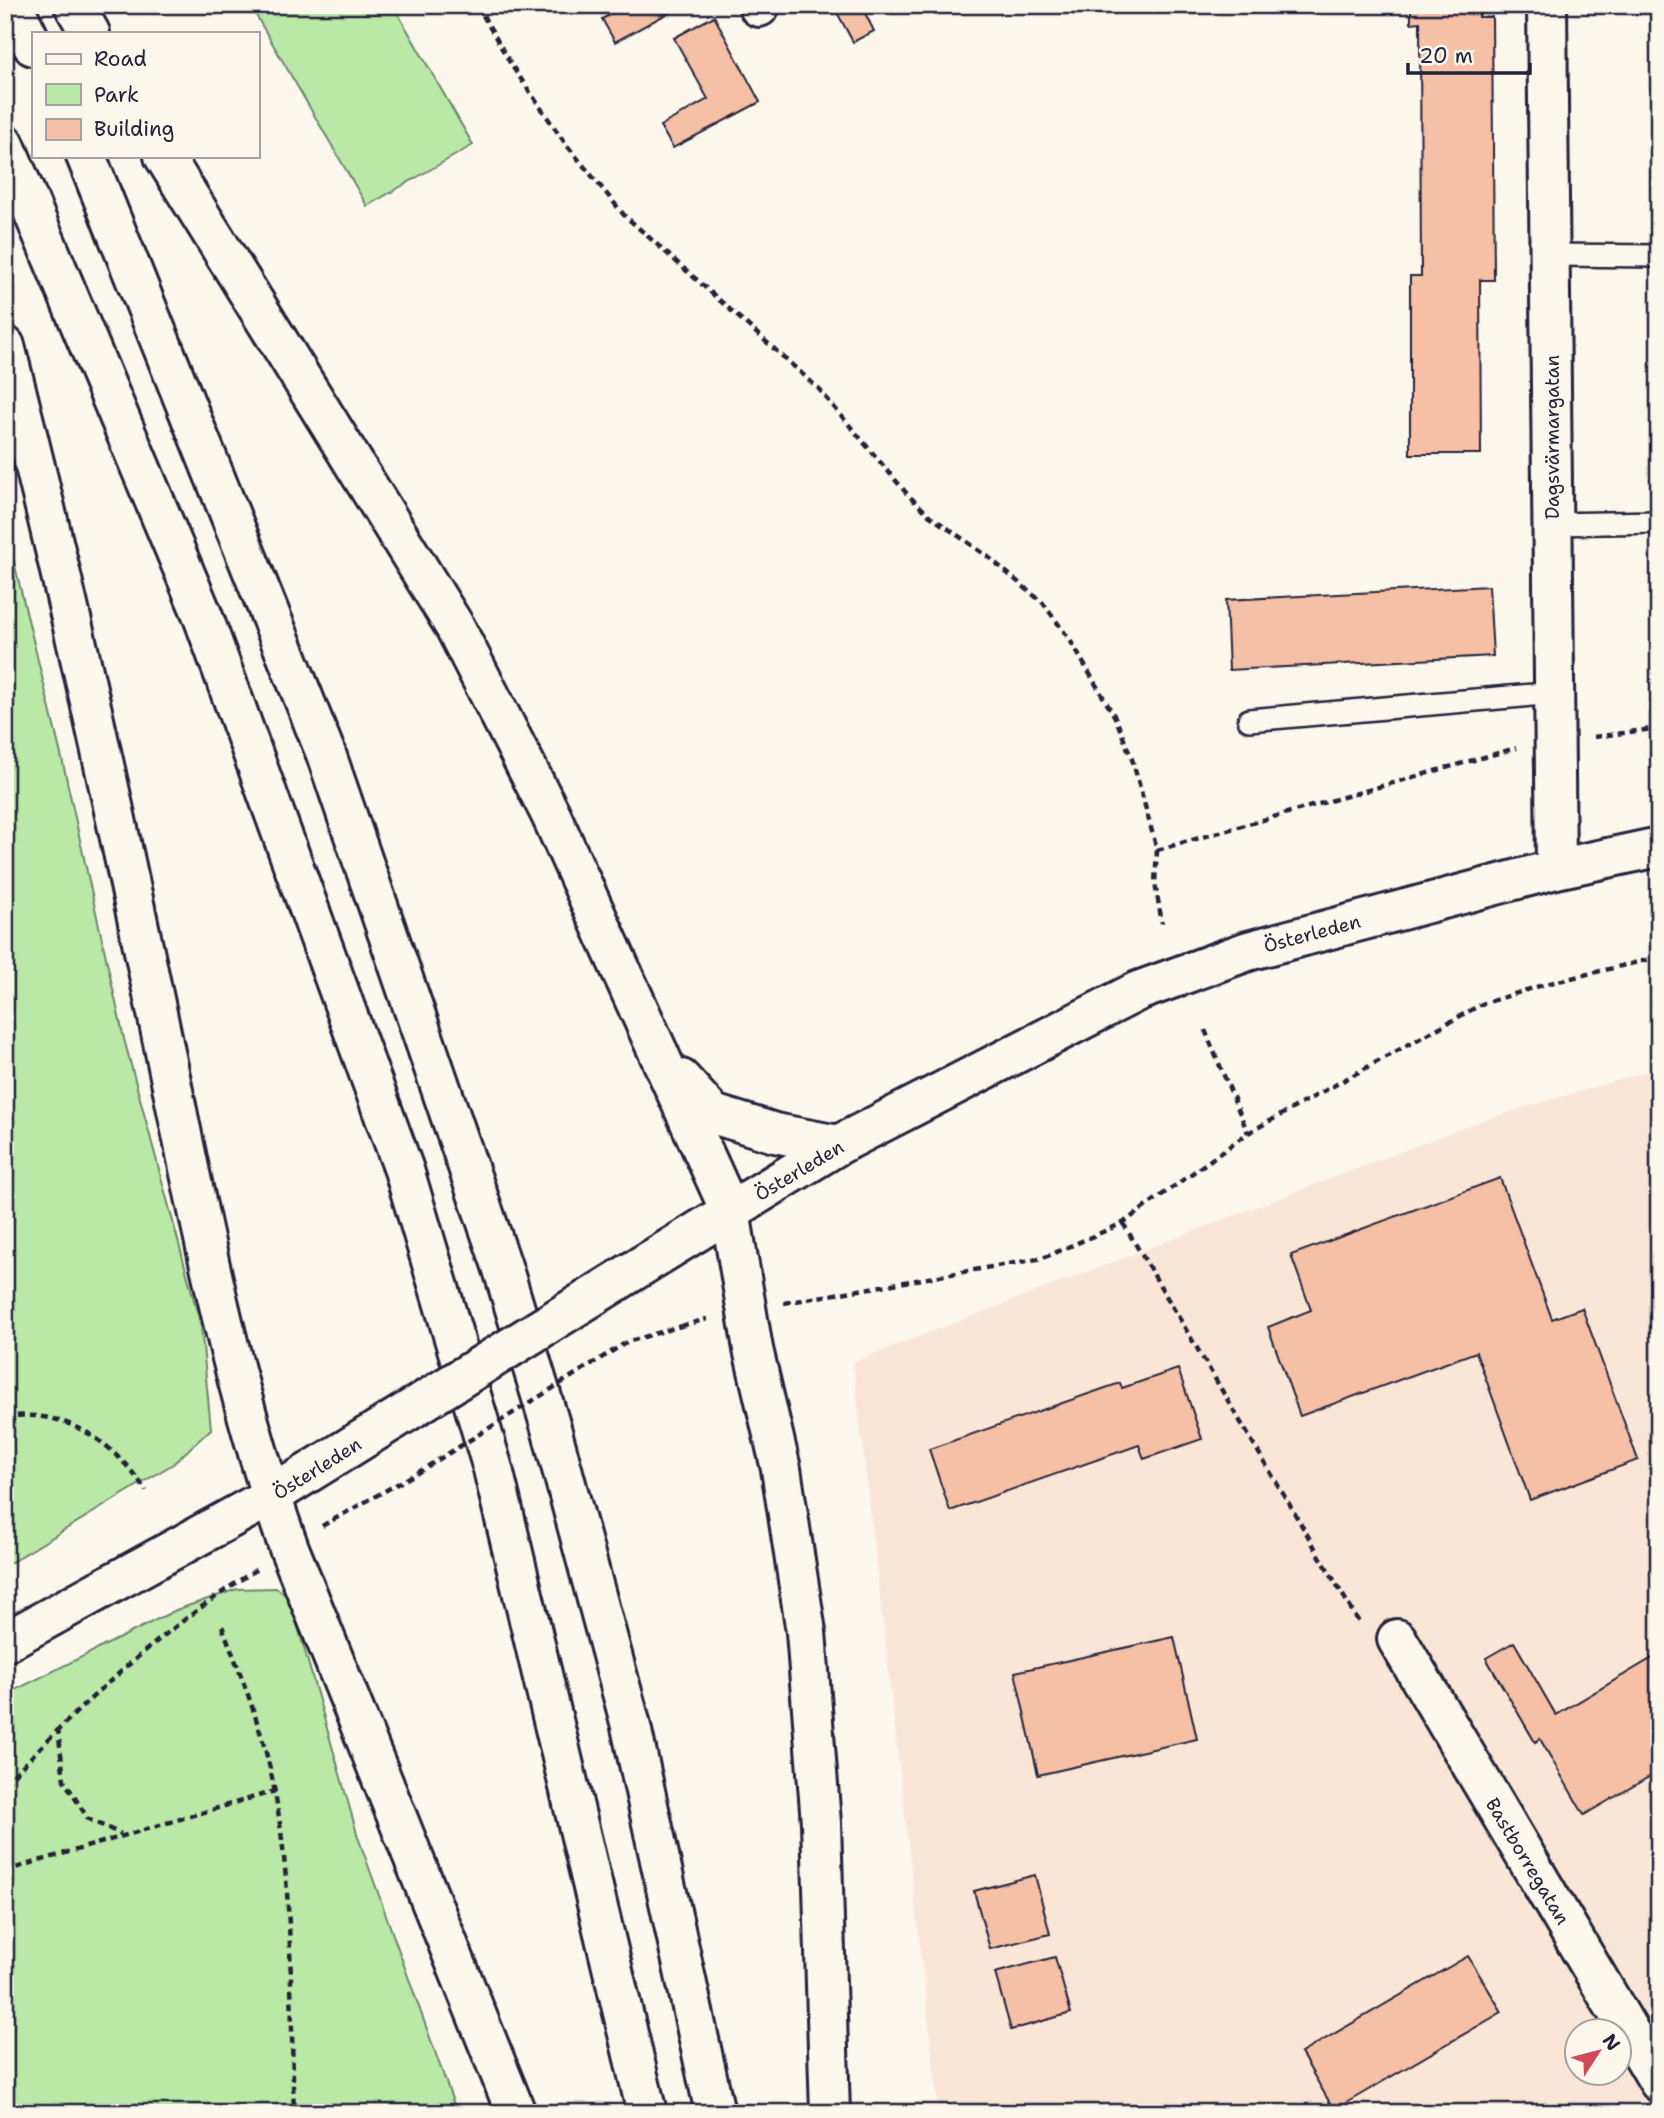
<svg xmlns="http://www.w3.org/2000/svg" width="1664" height="2118" font-family="'Shantell Sans',sans-serif">
  <style>
    .built { fill: #f9e6d7; fill-rule: evenodd }
    .green { fill: #bae8a6; stroke: #6e8570; stroke-width: 2 }
    .building { fill: #f5c0a6; stroke: #22223b; stroke-width: 2 }
    .lines { fill: none; stroke-linecap: round; stroke-linejoin: round }
    .lane-casing { stroke: #22223b; stroke-width: 26 }
    .street-casing { stroke: #22223b; stroke-width: 44 }
    .secondary-casing { stroke: #22223b; stroke-width: 44 }
    .highway-casing { stroke: #22223b; stroke-width: 44 }
    .path { stroke: #22223b; stroke-width: 4.5; stroke-dasharray: 7 5; stroke-linecap: butt }
    .lane { stroke: #fbf7ec; stroke-width: 21 }
    .street { stroke: #fbf7ec; stroke-width: 38 }
    .secondary { stroke: #fbf7ec; stroke-width: 38 }
    .highway { stroke: #fbf7ec; stroke-width: 38 }
    .secondary-bridge-casing { stroke: #22223b; stroke-width: 44; stroke-linecap: butt }
    .path-bridge { stroke: #22223b; stroke-width: 4.5; stroke-dasharray: 7 5; stroke-linecap: butt }
    .secondary-bridge { stroke: #fbf7ec; stroke-width: 38 }
    .labels { text-anchor: middle; stroke-width: 7; stroke-linejoin: round; paint-order: stroke }
    .street-label { font-size: 19px; fill: #22223b; stroke: #fbf7ec }
  </style>
  <rect width="100%" height="100%" fill="#fbf7ec"/>
  <filter id="ink" filterUnits="userSpaceOnUse"><feTurbulence type="fractalNoise" baseFrequency=".0143" numOctaves="2"/><feDisplacementMap in="SourceGraphic" scale="14" xChannelSelector="R" yChannelSelector="G"/><feConvolveMatrix kernelMatrix="1 2 1 2 8 2 1 2 1" color-interpolation-filters="sRGB"/></filter>
  <g filter="url(#ink)">
    <path class="built" d="M1659 1068V2113H939L853 1362 1483 1120ZM1576 2030H1618V2072H1576Z"/>
    <g class="green">
      <path d="M250 5H393L473 145 367 206Z"/>
      <path d="M5 525 63 763 124 1039 201 1326 211 1429 173 1464 5 1566Z"/>
      <path d="M277 1588 290 1599 358 1837 457 2113H5V1695L176 1610 237 1589Z"/>
    </g>
    <g class="building">
      <path d="M628 5H683L615 42 602 19Z"/>
      <path d="M833 5H861L874 31 853 42Z"/>
      <path d="M1411 5H1479V17H1492L1494 280H1480L1481 454H1410V276H1421L1420 22 1411 23Z"/>
      <path d="M714 16 760 102 673 148 660 126 708 99 674 38Z"/>
      <path d="M1489 586 1493 656 1229 670 1226 600Z"/>
      <path d="M1500 1178 1552 1319 1582 1308 1638 1460 1530 1500 1476 1352 1300 1416 1268 1327 1311 1310 1291 1255Z"/>
      <path d="M1178 1369 1202 1439 1144 1459 1139 1445 950 1511 929 1449 1120 1383 1122 1388Z"/>
      <path d="M1174 1637 1197 1739 1038 1775 1015 1672Z"/>
      <path d="M1514 1642 1556 1715 1659 1654V1771L1584 1815 1540 1739 1535 1742 1486 1658Z"/>
      <path d="M1035 1875 1050 1934 990 1949 974 1891Z"/>
      <path d="M1468 1956 1502 2012 1334 2110 1301 2053Z"/>
      <path d="M1055 1957 1071 2013 1011 2030 995 1973Z"/>
    </g>
    <g class="lines">
      <g class="lane-casing">
        <g id="lane">
          <path d="M1551 255 1659 256"/>
          <path d="M1552 524 1659 522"/>
          <path d="M1249 720 1555 693"/>
        </g>
      </g>
      <g class="street-casing">
        <g id="street">
          <path d="M759 5V7"/>
          <path d="M1547 5 1556 869"/>
          <path d="M1397 1639 1659 2082"/>
        </g>
      </g>
      <g class="secondary-casing">
        <g id="secondary">
          <path d="M643 1265 838 1145 1138 991 1248 951 1556 869 1659 847"/>
          <path d="M5 1642 271 1496 392 1421"/>
        </g>
      </g>
      <g class="highway-casing">
        <g id="highway">
          <path d="M13 5 33 46"/>
          <path d="M74 5 90 33"/>
          <path d="M5 145 202 614 404 1170 493 1469 647 2113"/>
          <path d="M86 156 326 754 502 1266 551 1428 630 1722 715 2113"/>
          <path d="M164 156 455 627 550 813 730 1211 753 1349 781 1469 806 1632 821 1823 830 2113"/>
          <path d="M5 346C60 561 108 777 153 994 192 1179 225 1369 289 1548L516 2113"/>
          <path d="M681 1079 713 1114 775 1133 838 1145"/>
        </g>
      </g>
      <g class="path">
        <path d="M477 5 512 66 565 143 624 215 818 388 908 495 930 516 986 555 1043 603 1070 640 1116 719 1133 762 1157 850 1155 883 1162 923"/>
        <path d="M1594 737 1659 728"/>
        <path d="M1157 850 1516 748"/>
        <path d="M1205 1030 1248 1133"/>
        <path d="M1123 1223 1360 1624"/>
        <path d="M784 1303 1043 1258 1123 1223 1248 1133 1482 1004 1546 984 1659 957"/>
        <path d="M681 1326 707 1319"/>
        <path d="M5 1417C66 1408 114 1442 146 1491"/>
        <path d="M322 1526 417 1473"/>
        <path d="M222 1626C243 1680 265 1736 275 1793 294 1898 290 2007 294 2113"/>
        <path d="M58 1728 64 1780 88 1819 121 1834"/>
        <path d="M5 1784C86 1699 158 1633 257 1569"/>
        <path d="M5 1871 275 1791"/>
      </g>
      <use href="#lane" class="lane"/>
      <use href="#street" class="street"/>
      <use href="#secondary" class="secondary"/>
      <use href="#highway" class="highway"/>
      <g class="secondary-bridge-casing">
        <path id="secondary-bridge" d="M392 1421 643 1265"/>
      </g>
      <path class="path-bridge" d="M417 1473 627 1342 681 1326"/>
      <use href="#secondary-bridge" class="secondary-bridge"/>
    </g>
  </g>
  <g class="labels">
    <g class="street-label">
      <text transform="translate(1552 437) rotate(-90)" y="7">Dagsvärmargatan</text>
      <text transform="translate(1312 933) rotate(-15)" y="7">Österleden</text>
      <text transform="translate(799 1170) rotate(-31)" y="7">Österleden</text>
      <text transform="translate(317 1468) rotate(-32)" y="7">Österleden</text>
      <text transform="translate(1528 1861) rotate(59)" y="7">Bastborregatan</text>
    </g>
  </g>
  <rect width="1664" height="2118" fill="none" stroke="#fbf7ec" stroke-width="28"/>
  <rect x="14" y="14" width="1636" height="2090" fill="none" stroke="#22223b" stroke-width="2.5" filter="url(#ink)"/>
  <rect x="32" y="32" width="228" height="126" fill="#fbf7ec" stroke="#a4a2a5" stroke-width="2"/>
  <rect x="46" y="54" width="35" height="10" fill="#fbf7ec" stroke="#a4a2a5" stroke-width="2"/>
  <text x="94" y="66" font-size="21" fill="#22223b">Road</text>
  <rect x="46" y="84" width="35" height="21" fill="#bae8a6" stroke="#a4a2a5" stroke-width="2"/>
  <text x="94" y="102" font-size="21" fill="#22223b">Park</text>
  <rect x="46" y="119" width="35" height="21" fill="#f5c0a6" stroke="#a4a2a5" stroke-width="2"/>
  <text x="94" y="136" font-size="21" fill="#22223b">Building</text>
  <g transform="translate(1598 2052) rotate(54)"><circle r="33" fill="#fbf7ec" stroke="#a4a2a5" stroke-width="2"/>
  <path d="M0-5L12 26L0 18L-12 26Z" fill="#d1495b"/>
  <text y="-10" font-size="19" font-weight="bold" text-anchor="middle" fill="#22223b">N</text>
  </g>
  <path d="M1408 63v10h122v-10" fill="none" stroke="#22223b" stroke-width="3.5"/>
  <text x="1419" y="63" font-size="21" fill="#22223b" stroke="#fbf7ec" stroke-width="5" paint-order="stroke">20 m</text>
</svg>
